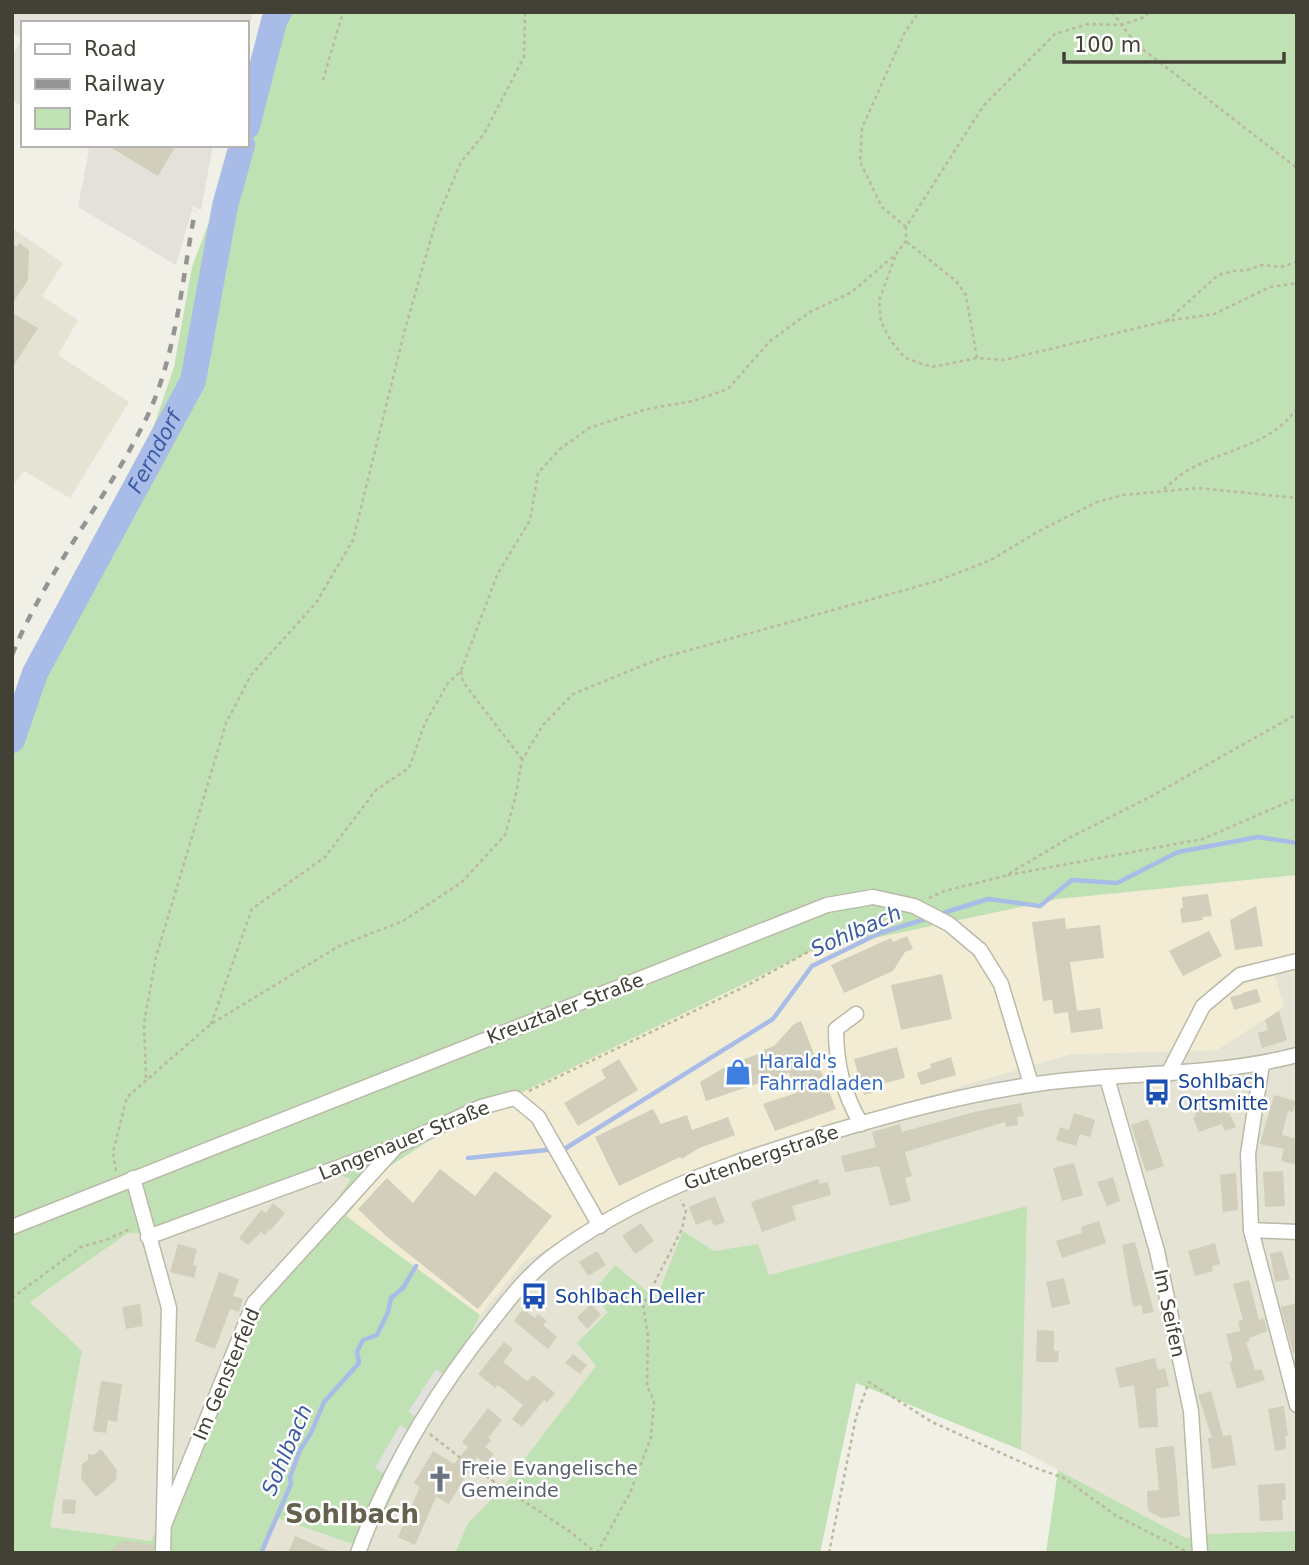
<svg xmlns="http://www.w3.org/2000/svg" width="1309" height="1565" font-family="'DejaVu Sans',sans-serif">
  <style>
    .residential { fill: #e4e3d4 }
    .commercial { fill: #f1ecd3 }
    .industrial { fill: #e3e1da }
    .green { fill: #bfe1b3; fill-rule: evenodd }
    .parking { fill: #e2e1dd }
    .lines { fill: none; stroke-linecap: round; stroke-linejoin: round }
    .stream { stroke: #a8bce7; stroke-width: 4.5 }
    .river { stroke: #a8bce7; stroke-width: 26 }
    .building { fill: #d1cebc }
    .minor-casing { stroke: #bbbaa9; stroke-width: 17 }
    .path { stroke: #bbb99c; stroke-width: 2.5; stroke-dasharray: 3.5 3.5; stroke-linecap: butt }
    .minor { stroke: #fff; stroke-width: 14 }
    .rail { stroke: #949494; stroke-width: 4.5; stroke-dasharray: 9 9; stroke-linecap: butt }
    .minor-bridge-casing { stroke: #bbbaa9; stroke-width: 17; stroke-linecap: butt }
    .minor-bridge { stroke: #fff; stroke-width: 14 }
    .labels { text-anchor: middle; stroke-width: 5; stroke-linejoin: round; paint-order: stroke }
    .street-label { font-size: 19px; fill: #434136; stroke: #fff }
    .shop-label { font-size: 19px; fill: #366cbe; stroke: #fff; text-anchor: start }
    .transit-label { font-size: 19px; fill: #164399; stroke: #fff; text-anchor: start }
    .worship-label { font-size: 19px; fill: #5b616d; stroke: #fff; text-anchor: start }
    .water-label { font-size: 21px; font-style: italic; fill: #3c5ba2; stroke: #fff }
    .district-label { font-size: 26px; font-weight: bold; fill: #64614e; stroke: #fff }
  </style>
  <rect width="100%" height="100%" fill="#f1f0e6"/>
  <g class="residential">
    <path d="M12 228 63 263 42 296 78 320 58 355 129 402 70 498 24 471 12 487Z"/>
    <path d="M1297 971V1531L1207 1534 1186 1538 1021 1450 1026 1207 769 1275 758 1244 714 1251 656 1300 592 1293 609 1312 597 1365 500 1491 468 1523 455 1553H263L276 1518 367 1549 480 1315 525 1260 739 1151 1071 1054 1217 1050 1275 975Z"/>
    <path d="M333 1173 351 1179 260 1307 151 1541 50 1527 82 1352 30 1302 128 1233 162 1234Z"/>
  </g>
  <path class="commercial" d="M1297 875V971L1275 975 1284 1007 1217 1050 1071 1054 739 1151 525 1260 480 1315 346 1216 384 1170 447 1129 809 952 1058 899Z"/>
  <g class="industrial">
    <path d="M12 12H254L247 29V23H23V107L12 100V56L22 38 12 32Z"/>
    <path d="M82 145H213L201 210 193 206 176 265 78 207 89 150Z"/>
  </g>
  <g class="green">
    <path d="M288 12H1297V875L1058 899 809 952 447 1129 384 1170 346 1216 480 1315 367 1549 277 1518 263 1553H12V698L148 443 174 367 192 267 238 145H247V122ZM333 1173 351 1179 260 1307 151 1541 50 1527 82 1351 30 1302 128 1233 162 1234Z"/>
    <path d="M1027 1206 1021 1450 856 1383 820 1553H455L468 1523 500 1491 596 1366 577 1343 608 1312 591 1294 615 1265 656 1299 683 1231 714 1251 758 1244 769 1275Z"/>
    <path d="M1058 1470 1186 1538 1207 1534 1297 1531V1553H1046Z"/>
  </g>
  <g class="parking">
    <path d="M436 1369 446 1376 418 1418 408 1412Z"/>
    <path d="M400 1425 410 1431 385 1474 375 1468Z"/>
  </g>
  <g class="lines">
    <g class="stream">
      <path d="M940 914 988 899 1040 906 1072 880 1117 883 1178 852 1258 837 1297 843"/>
      <path d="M468 1158 566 1148 773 1019 812 966 880 933 929 918"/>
      <path d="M261 1553 291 1484 290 1477 300 1450 311 1433 324 1402 359 1363 357 1352 363 1340 377 1335 388 1312 391 1298 403 1288 416 1266"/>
    </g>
    <g class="river">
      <path d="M247 126 274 21 279 12"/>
      <path id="s1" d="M12 740 35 673 193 381 225 206 242 145"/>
    </g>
  </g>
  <g class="building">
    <path d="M107 145H176L158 176Z"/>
    <path d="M19 243 29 250 28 280 12 304V244L17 247Z"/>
    <path d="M12 313 38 328 12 368Z"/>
    <path d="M1208 894 1212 916 1202 917 1203 920 1182 923 1180 909 1183 908 1182 897Z"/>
    <path d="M1256 906 1263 946 1235 950 1230 920Z"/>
    <path d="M1065 918 1066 929 1100 925 1104 958 1070 962 1077 1011 1054 1014 1052 1000 1043 1001 1032 922Z"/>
    <path d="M1209 931 1222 956 1183 976 1169 951Z"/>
    <path d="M907 936 913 949 905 952 893 971 844 993 831 965 891 938 893 942Z"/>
    <path d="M942 974 952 1019 901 1030 891 985Z"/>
    <path d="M1257 989 1261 1002 1234 1010 1230 997 1242 994 1243 996 1242 993Z"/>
    <path d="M1100 1008 1103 1029 1071 1033 1068 1012Z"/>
    <path d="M1279 1011 1287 1040 1262 1048 1258 1033 1268 1030 1265 1020Z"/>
    <path d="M801 1021 836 1109 775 1131 763 1104 796 1093 789 1073 706 1101 700 1082 732 1063 765 1052 764 1050 774 1046 794 1024Z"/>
    <path d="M897 1047 905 1078 873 1086 875 1092 864 1095 854 1059Z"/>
    <path d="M951 1057 956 1075 921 1085 917 1073 931 1068 930 1064Z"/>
    <path d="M619 1059 638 1090 578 1126 564 1103 606 1078 601 1070Z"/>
    <path d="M1274 1095 1296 1101 1293 1112 1288 1111 1282 1135 1297 1139V1165L1281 1161 1284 1149 1260 1144Z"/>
    <path d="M1223 1100 1236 1127 1225 1131 1222 1124 1199 1132 1193 1118 1196 1116 1194 1111Z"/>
    <path d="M1021 1103 1024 1116 1017 1117 1018 1125 1006 1127 1005 1122 905 1152 912 1176 905 1178 911 1201 890 1206 879 1166 845 1172 841 1156 876 1147 872 1132 900 1124 902 1132 974 1112Z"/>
    <path d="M653 1109 661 1124 687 1115 692 1130 728 1117 735 1135 699 1148 682 1159 680 1157 619 1186 595 1137Z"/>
    <path d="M1074 1113 1095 1120 1090 1137 1080 1134 1076 1146 1056 1140 1060 1127 1069 1130Z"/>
    <path d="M1148 1119 1164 1166 1146 1172 1131 1125Z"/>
    <path d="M1074 1163 1083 1195 1062 1201 1053 1168Z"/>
    <path d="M440 1169 475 1196 495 1171 552 1216 478 1309 386 1236 358 1209 387 1178 413 1203Z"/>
    <path d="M1283 1171 1285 1206 1265 1207 1263 1172Z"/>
    <path d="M1236 1173 1238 1210 1223 1212 1220 1175Z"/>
    <path d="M1113 1177 1120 1201 1107 1206 1097 1182Z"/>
    <path d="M818 1179 820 1184 828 1182 831 1195 792 1206 796 1220 762 1232 751 1202Z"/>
    <path d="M715 1196 725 1222 714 1226 711 1219 696 1225 689 1207Z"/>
    <path d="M273 1203 285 1213 271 1230 269 1229 265 1235 261 1232 248 1245 239 1238 261 1210 266 1213Z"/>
    <path d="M1099 1221 1106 1243 1062 1258 1056 1241 1082 1233 1081 1227Z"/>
    <path d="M641 1223 654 1241 635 1254 622 1236Z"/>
    <path d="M1135 1242 1154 1312 1143 1314 1141 1305 1133 1307 1122 1245Z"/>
    <path d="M1215 1243 1220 1264 1212 1266 1213 1271 1195 1276 1188 1251Z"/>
    <path d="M178 1244 197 1249 193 1265 197 1266 194 1278 170 1272Z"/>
    <path d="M597 1251 606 1265 588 1276 579 1262Z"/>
    <path d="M1282 1251 1290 1279 1275 1282 1270 1254Z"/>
    <path d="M219 1272 239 1279 233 1296 243 1299 239 1312 230 1309 215 1349 195 1341Z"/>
    <path d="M1064 1278 1070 1304 1052 1308 1046 1282Z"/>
    <path d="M1249 1280 1259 1320 1264 1318 1267 1331 1249 1338V1341L1246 1342 1255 1370 1261 1369 1265 1380 1237 1389 1229 1362 1233 1361 1226 1334 1240 1331 1238 1321 1243 1320 1233 1284Z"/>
    <path d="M1297 1303V1353H1293L1281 1307Z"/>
    <path d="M140 1304 143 1326 126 1329 122 1307Z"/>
    <path d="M591 1304 601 1315 587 1329 577 1317Z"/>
    <path d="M523 1309 535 1318 538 1314 547 1321 543 1325 557 1337 548 1349 514 1321Z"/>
    <path d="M1037 1330 1054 1331V1351H1059L1058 1362H1036Z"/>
    <path d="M504 1342 513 1349 503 1362 527 1381 533 1375 555 1393 547 1403 544 1400 522 1427 512 1419 523 1405 498 1385 495 1388 478 1374Z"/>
    <path d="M573 1354 587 1365 580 1374 565 1363Z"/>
    <path d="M1155 1358 1158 1370 1165 1368 1169 1386 1156 1389 1158 1427 1139 1428 1134 1385 1120 1388 1115 1368Z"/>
    <path d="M101 1381 122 1384 117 1422 108 1420 106 1433 93 1431Z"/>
    <path d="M1211 1391 1223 1436 1231 1435 1236 1465 1212 1469 1208 1438H1212L1198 1395Z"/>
    <path d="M1284 1406 1288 1436H1285L1286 1449 1275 1451 1268 1409Z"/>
    <path d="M488 1408 502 1420 488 1438 491 1440 485 1447 494 1454 486 1464 477 1457 449 1504 436 1497 415 1545 398 1537 420 1487 414 1483 433 1451 454 1464 468 1447 462 1442Z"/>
    <path d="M1174 1446 1180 1516 1162 1518 1148 1511 1147 1491 1159 1490 1155 1448Z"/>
    <path d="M101 1449 117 1470 116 1480 96 1497 81 1479 82 1464 88 1460V1454L94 1455Z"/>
    <path d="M1285 1483 1286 1500H1282L1283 1520 1260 1521 1258 1485Z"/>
    <path d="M63 1499 76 1500 75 1514 62 1513Z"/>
    <path d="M295 1536 334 1553H288Z"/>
    <path d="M124 1541 154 1545 153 1553H107Z"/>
  </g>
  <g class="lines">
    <g class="minor-casing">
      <g id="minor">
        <path d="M980 950 1001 984 1031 1084"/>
        <path d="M856 1014 836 1029C836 1065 843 1092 861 1124"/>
        <path d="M1262 1064 1248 1154 1251 1230 1297 1405"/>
        <path d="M1168 1074 1203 1006 1240 975 1297 961"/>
        <path d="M1107 1078 1157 1251 1191 1411 1200 1553"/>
        <path d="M133 1178 169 1308 163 1553"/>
        <path d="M12 1227 827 905 873 897"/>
        <path d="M1251 1230 1297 1232"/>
        <path d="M148 1237 397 1146 481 1107 515 1098 538 1117 600 1226"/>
        <path d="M164 1525 254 1303 394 1149"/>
        <path d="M358 1553C389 1468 436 1391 492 1321 509 1299 528 1275 550 1258 631 1197 728 1163 825 1134 892 1114 961 1095 1030 1085 1119 1071 1210 1078 1297 1055"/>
      </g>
    </g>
    <g class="path">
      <path d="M1112 12 1136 44 1297 168"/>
      <path d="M323 80 343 12"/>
      <path d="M906 227 882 207 860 162 862 128 905 32 919 12"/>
      <path d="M907 242 956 281 966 295 977 358"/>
      <path d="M895 257 879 301 881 322 891 341 905 358 932 367 977 358 1004 360 1167 321 1214 314 1270 287 1297 283"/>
      <path d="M1167 321 1218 275 1234 271 1247 270 1262 265 1281 267 1297 262"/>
      <path d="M1164 489C1172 482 1181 474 1190 469 1226 449 1272 445 1297 408"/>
      <path d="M461 671 463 682 522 759"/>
      <path d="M1008 875 1203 839 1297 798"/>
      <path d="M929 898 944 891 1005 876 1069 838 1150 797 1297 714"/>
      <path d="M211 1024 252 909 325 857 376 790 409 768 425 723 448 683 461 671 497 575 530 520 538 473 560 449 589 428 647 409 693 401 728 389 770 341 810 312 852 292 896 254 906 241V227L984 105 1055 34 1088 24 1121 25 1145 17 1149 12"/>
      <path d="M146 1078 144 1023 156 957 226 723 251 675 316 603 353 540 405 329 436 221 461 162 484 134 524 57 525 12"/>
      <path d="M529 1091 744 987 830 940 887 916"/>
      <path d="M116 1171 113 1152 127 1097 211 1024 339 946 403 921 462 882 505 835 515 799 522 760 543 725 573 694 661 658 937 581 991 560 1037 532 1097 502 1123 495 1198 488 1297 498"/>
      <path d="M12 1298 81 1247 106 1240 132 1228"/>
      <path d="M430 1434 472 1467 572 1533 596 1553"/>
      <path d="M597 1553 630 1493 651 1437 654 1401 647 1386 648 1336 643 1305 682 1229 686 1210 681 1200"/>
      <path d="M829 1553 856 1417 869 1382 932 1422 1030 1466 1064 1478 1115 1515 1185 1551"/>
    </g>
    <use href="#minor" class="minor"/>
    <path class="rail" d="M12 655C46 572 104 503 144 423 176 360 182 280 195 211"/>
    <g class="minor-bridge-casing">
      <path id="minor-bridge" d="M873 897 914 906 949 924 980 950"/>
    </g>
    <use href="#minor-bridge" class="minor-bridge"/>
  </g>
  <defs>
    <g id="shop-bare" transform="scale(2.1)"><path d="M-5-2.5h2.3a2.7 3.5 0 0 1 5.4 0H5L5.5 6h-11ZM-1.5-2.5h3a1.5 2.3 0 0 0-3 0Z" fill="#3f7fe0" stroke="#fff" stroke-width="2.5" paint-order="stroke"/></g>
    <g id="bus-bare" transform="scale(2.1)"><path d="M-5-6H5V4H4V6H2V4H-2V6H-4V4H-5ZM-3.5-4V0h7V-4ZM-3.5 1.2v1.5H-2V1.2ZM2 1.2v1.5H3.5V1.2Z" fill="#1a4fb4" stroke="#fff" stroke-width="2.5" paint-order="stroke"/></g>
    <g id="church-bare" transform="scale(2.1)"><path d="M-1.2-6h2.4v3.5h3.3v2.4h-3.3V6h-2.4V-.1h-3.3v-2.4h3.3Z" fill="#6b7280" stroke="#fff" stroke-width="2.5" paint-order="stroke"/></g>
  </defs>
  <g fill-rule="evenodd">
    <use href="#shop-bare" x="738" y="1072"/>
    <use href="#bus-bare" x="1157" y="1092"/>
    <use href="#bus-bare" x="534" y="1296"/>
    <use href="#church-bare" x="440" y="1479"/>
  </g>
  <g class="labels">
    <g class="street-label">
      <text transform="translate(565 1008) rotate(-21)" y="7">Kreuztaler Straße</text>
      <text transform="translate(404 1140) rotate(-22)" y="7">Langenauer Straße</text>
      <text transform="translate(761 1157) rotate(-19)" y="7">Gutenbergstraße</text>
      <text transform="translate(1170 1313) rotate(78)" y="7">Im Seifen</text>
      <text transform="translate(226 1374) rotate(-67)" y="7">Im Gensterfeld</text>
    </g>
    <g class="shop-label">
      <text x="759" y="1068">Harald's<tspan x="759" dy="22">Fahrradladen</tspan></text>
    </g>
    <g class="transit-label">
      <text x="1178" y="1088">Sohlbach<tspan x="1178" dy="22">Ortsmitte</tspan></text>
      <text x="555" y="1303">Sohlbach Deller</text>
    </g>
    <g class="worship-label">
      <text x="461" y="1475">Freie Evangelische<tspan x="461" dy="22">Gemeinde</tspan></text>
    </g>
    <g class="water-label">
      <text dy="7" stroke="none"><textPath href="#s1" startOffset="322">Ferndorf</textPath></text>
      <text transform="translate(856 931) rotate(-24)" y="7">Sohlbach</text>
      <text transform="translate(287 1450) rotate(-67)" y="7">Sohlbach</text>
    </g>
    <g class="district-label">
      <text x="352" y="1523">Sohlbach</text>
    </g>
  </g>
  <rect width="1309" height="1565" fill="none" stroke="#434136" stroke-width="28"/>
  <rect x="21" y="21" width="228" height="126" fill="#ffffff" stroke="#b4b3af" stroke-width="2"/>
  <rect x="35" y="44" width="35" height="10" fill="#ffffff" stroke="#b4b3af" stroke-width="2"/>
  <text x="84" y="56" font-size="21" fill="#434136">Road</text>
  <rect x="35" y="79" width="35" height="10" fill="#949494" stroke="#b4b3af" stroke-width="2"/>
  <text x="84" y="91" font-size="21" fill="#434136">Railway</text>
  <rect x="35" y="108" width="35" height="21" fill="#bfe1b3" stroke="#b4b3af" stroke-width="2"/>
  <text x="84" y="126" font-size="21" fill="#434136">Park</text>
  <path d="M1064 52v10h220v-10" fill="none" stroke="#434136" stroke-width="3.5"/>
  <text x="1074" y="52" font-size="21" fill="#434136" stroke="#ffffff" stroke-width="5" paint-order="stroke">100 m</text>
</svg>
